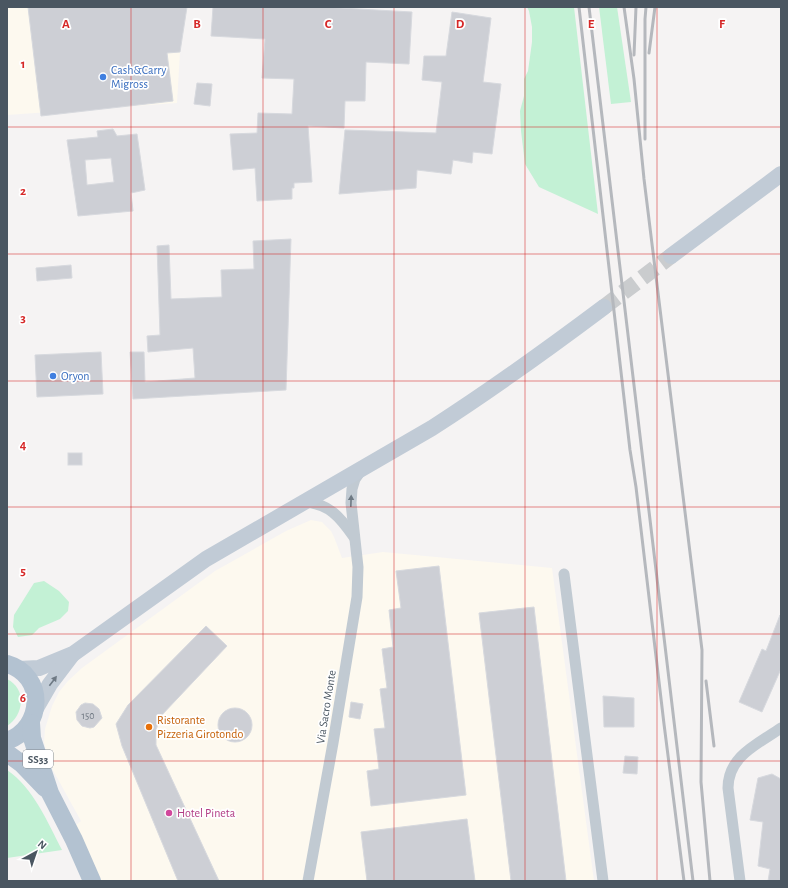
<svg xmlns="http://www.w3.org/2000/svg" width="788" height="888" font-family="'Alegreya Sans',sans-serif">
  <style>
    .commercial { fill: #fdf9ef }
    .green { fill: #c3f1d5 }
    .building { fill: #cdcfd5; stroke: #d7d9de; fill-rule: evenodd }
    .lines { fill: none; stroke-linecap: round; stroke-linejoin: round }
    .secondary-tunnel { stroke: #caccce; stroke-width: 16; stroke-dasharray: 16 8; stroke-linecap: butt }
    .street { stroke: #c1cad2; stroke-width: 11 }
    .secondary { stroke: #c1cbd6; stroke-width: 16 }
    .primary { stroke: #b3c2d1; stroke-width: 18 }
    .rail { stroke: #b5b8bd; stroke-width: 3 }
    .oneway { fill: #6e7983 }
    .oneway2 { fill: #6e7984 }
    .grid { fill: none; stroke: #d62828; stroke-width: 1; stroke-opacity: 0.55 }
    .shop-dot { fill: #3f7fe0; stroke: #fff; stroke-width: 1.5 }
    .food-dot { fill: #e8710a; stroke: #fff; stroke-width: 1.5 }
    .hotel-dot { fill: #d1479c; stroke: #fff; stroke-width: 1.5 }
    .labels { text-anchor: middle; stroke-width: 3.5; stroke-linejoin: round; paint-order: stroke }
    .number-label { font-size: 10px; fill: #6b747e }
    .shield { fill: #fff; stroke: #808990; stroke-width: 1 }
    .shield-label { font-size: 11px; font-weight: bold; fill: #4a5661 }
    .shop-label { font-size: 12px; fill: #366cbe; stroke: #fff; text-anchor: start }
    .street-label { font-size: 12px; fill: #4a5661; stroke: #fff }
    .food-label { font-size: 12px; fill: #c56008; stroke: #fff; text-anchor: start }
    .hotel-label { font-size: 12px; fill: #b23c85; stroke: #fff; text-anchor: start }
    .grid-label { font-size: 13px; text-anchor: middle; font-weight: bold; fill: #d62828; stroke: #fff; stroke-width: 3.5; stroke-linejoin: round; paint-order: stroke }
  </style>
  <rect width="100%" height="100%" fill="#f5f3f3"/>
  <g class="commercial">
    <path d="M7 7H187L180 52 177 103 7 115Z"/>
    <path d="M311 520 322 522 331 531 334 537 342 558 383 552 552 568 594 881H100L76 825 81 821 49 763 47 755 44 742 45 729 52 706 59 692 68 681 82 668 215 571 286 531Z"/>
  </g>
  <g class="green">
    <path d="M527 7H574L598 214 539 187 525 164 521 131 520 111 524 96V79L528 71 532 42V27L529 11Z"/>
    <path d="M599 7H617L631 102 611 104Z"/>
    <path d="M44 581 59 591 69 602 68 611 60 619 39 628 32 635 18 637 13 627 14 615 34 583Z"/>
    <path d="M7 679C27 689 24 715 7 726Z"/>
    <path d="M7 770C33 787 48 823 62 850L7 858Z"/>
  </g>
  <g class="building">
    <path d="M28 7H187L180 52 167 53 173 101 41 116Z"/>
    <path d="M213 7H323L412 12 409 64 366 62 365 101H345L344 128 308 126 312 182 294 183V188H292V199L257 201 255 168 233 170 230 134 257 133 258 113 292 114 294 79 262 78 265 39 211 36Z"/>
    <path d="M452 12 491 18 483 82 501 84 492 154 473 152 472 163 453 160 451 174 417 170 416 188 339 194 345 130 436 133 442 82 422 80 424 56H446Z"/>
    <path d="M197 83 212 84 210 106 194 104Z"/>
    <path d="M113 129 117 136 137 134 145 190 131 193 133 211 78 216 67 140 98 137 97 131ZM111 158 114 182 87 185 85 160Z"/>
    <path d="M291 239 286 390 133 399 130 352H144L145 382 195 378 193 348 148 352 147 336 160 335 157 246 169 245 171 299 222 297 221 270 254 269 253 241Z"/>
    <path d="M71 265 72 278 37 281 36 268Z"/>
    <path d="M101 352 103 394 37 397 35 355Z"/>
    <rect x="68" y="453" width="14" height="12"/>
    <path d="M439 566 466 795 371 806 367 771 379 769 374 729 385 728 380 689 387 688 382 649 393 647 389 610 401 608 396 571Z"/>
    <path d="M534 607 566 881H511L479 613Z"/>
    <path d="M780 615 781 669 762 712 739 702 762 649 766 651Z"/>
    <path d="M206 626 227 646 160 717 156 730V745L219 881H178L122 746 116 724 128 705Z"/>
    <path d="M603 696 634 698V727H604Z"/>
    <path d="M351 702 363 704 360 719 349 717Z"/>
    <path d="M85 703 93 704 99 709 102 718 94 727 90 728 82 726 77 720 76 712 81 705Z"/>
    <circle cx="235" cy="725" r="17"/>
    <path d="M625 756 638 757 637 774 623 773Z"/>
    <path d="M772 774 781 779V881H768L770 869 758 866 763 822 750 820 758 778Z"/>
    <path d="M467 819 475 881H367L361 832Z"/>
  </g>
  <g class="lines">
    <path class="secondary-tunnel" d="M604 307 671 256"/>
    <g class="street">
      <path d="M303 502C329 503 340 517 354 537"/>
      <path d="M564 574 603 881"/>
      <path d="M308 881 333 743 357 597 358 567 351 503 352 489 355 479 362 469"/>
      <path d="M740 881 728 788C728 756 758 744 781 728"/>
    </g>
    <g class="secondary">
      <path d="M671 256 781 174"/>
      <path d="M18 669 39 668 73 654 206 559 432 428C491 390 548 349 604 307"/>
      <path d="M35 710 50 684 72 655"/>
    </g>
    <g class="primary">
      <path d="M7 664C46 675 44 728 7 741"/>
      <path d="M31 723 32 738 50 793 74 840 92 881"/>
      <path d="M7 753 22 764 45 788"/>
    </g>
    <g class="rail">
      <path d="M579 7 630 450 636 487 664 724 684 881"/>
      <path d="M589 7 693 881"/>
      <path d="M624 7 634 79 644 179 702 650 701 782 710 881"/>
      <path d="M649 53 655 7"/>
      <path d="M634 55 636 7"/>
      <path d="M645 139V19L646 7"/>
      <path d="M706 681 714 746"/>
    </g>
  </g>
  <defs><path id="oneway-solid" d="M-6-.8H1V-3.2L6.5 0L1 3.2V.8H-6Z"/></defs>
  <use class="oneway" href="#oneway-solid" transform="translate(351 501) rotate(-88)"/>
  <use class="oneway2" href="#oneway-solid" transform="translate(53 681) rotate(-53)"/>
  <path class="grid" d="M131 7V881M263 7V881M394 7V881M525 7V881M657 7V881M7 127H781M7 254H781M7 381H781M7 507H781M7 634H781M7 761H781"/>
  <g class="shop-dot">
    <circle cx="103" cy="77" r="4"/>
    <circle cx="53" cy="376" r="4"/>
  </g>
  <circle class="food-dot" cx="149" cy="727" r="4"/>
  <circle class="hotel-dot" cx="169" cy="813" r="4"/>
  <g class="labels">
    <g class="number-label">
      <text x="88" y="719">150</text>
    </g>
    <rect class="shield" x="23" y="750" width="30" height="18" rx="3"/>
    <g class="shield-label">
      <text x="38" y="763">SS33</text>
    </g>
    <g class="shop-label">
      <text x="111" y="74">Cash&amp;Carry<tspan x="111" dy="14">Migross</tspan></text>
      <text x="61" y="380">Oryon</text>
    </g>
    <g class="street-label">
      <text transform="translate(326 707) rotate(-81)" y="4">Via Sacro Monte</text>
    </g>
    <g class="food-label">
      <text x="157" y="724">Ristorante<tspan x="157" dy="14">Pizzeria Girotondo</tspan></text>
    </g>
    <g class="hotel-label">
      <text x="177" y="817">Hotel Pineta</text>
    </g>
  </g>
  <g class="grid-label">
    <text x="66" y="28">A</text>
    <text x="197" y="28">B</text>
    <text x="328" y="28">C</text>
    <text x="460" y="28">D</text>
    <text x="591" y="28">E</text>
    <text x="722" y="28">F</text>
    <text x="23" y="68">1</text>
    <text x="23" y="195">2</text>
    <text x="23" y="322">3</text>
    <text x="23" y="449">4</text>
    <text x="23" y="575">5</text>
    <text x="23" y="702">6</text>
  </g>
  <rect width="788" height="888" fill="none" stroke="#4a5661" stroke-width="16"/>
  <g transform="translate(36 852) rotate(40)" stroke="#ffffff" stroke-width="3" paint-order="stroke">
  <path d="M0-3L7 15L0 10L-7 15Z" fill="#4a5661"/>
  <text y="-6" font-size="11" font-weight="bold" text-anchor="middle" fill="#4a5661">N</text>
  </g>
</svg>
